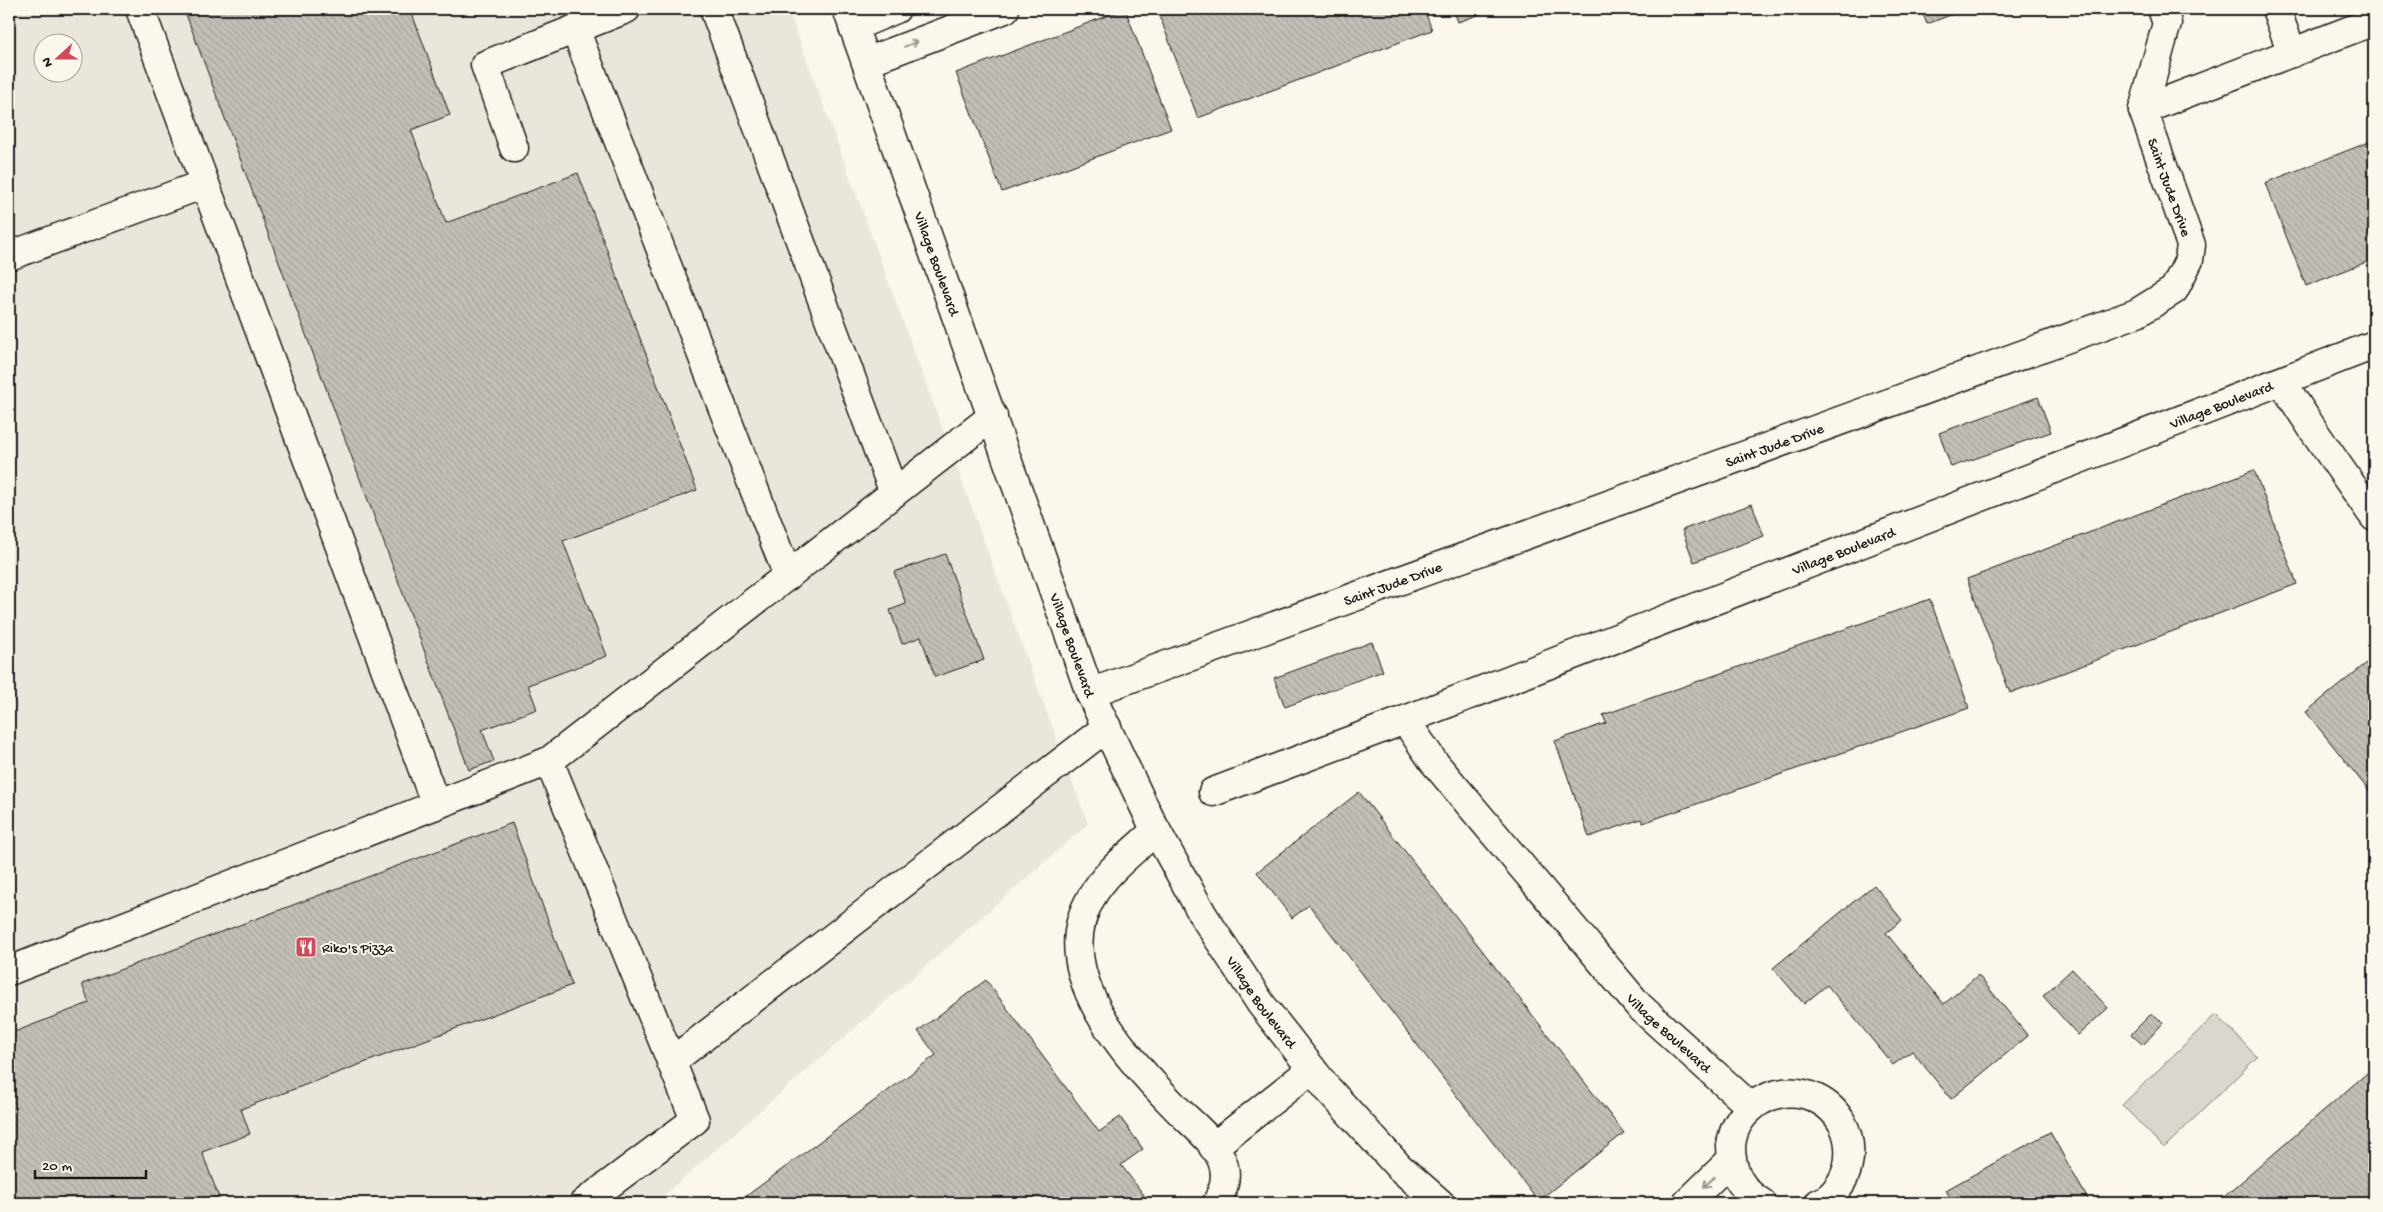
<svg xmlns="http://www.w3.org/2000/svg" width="2383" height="1212" font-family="'Gochi Hand',sans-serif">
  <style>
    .built { fill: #eae6dc; fill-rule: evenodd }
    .garden { fill: #dad7ce; stroke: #7b7a75 }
    .building { fill: url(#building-back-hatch); stroke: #1c1c1c }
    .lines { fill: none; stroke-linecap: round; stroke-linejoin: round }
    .minor-casing { stroke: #1c1c1c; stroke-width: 31 }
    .minor { stroke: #fbf7ec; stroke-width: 28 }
    .oneway { stroke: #97948e }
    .labels { text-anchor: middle; stroke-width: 4; stroke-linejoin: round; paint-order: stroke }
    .street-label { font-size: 15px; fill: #1c1c1c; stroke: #fbf7ec }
    .poi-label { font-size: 15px; fill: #1c1c1c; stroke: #fbf7ec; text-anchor: start }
  </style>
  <defs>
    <pattern id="building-back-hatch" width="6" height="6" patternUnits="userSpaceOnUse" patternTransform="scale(1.25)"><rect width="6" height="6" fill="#c3c0b8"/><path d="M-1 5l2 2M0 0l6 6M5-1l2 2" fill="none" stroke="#a7a49e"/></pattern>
  </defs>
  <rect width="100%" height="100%" fill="#fbf7ec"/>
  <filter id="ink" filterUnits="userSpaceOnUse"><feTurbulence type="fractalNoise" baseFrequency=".02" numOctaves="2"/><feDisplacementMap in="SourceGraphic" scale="10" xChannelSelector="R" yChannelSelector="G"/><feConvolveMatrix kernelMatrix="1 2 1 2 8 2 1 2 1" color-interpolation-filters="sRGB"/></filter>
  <g filter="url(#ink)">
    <path class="built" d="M9 9H788L1088 824 655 1203H9ZM42 42H72V72H42Z"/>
    <path class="garden" d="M2216 1014 2257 1057 2164 1148 2122 1105Z"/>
    <g class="building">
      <path d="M184 9H418L411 11 450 115 411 130 446 223 578 173 697 490 563 541 607 656 528 685 537 709 482 730 494 761 469 770Z"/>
      <path d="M1125 9 1171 129 1002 192 956 73Z"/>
      <path d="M1157 9H1424L1432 30 1198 118Z"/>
      <path d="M1453 9H1495L1458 22Z"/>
      <path d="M1921 9H1966L1927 24Z"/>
      <path d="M2374 140V259L2306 286 2265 183Z"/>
      <path d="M2038 397 2051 432 1951 467 1939 433Z"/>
      <path d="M2254 470 2297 584 2010 693 1967 579Z"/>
      <path d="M1752 504 1764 536 1694 562 1682 530Z"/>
      <path d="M945 554 984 660 935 677 921 637 902 644 890 610 906 604 894 572Z"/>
      <path d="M1930 599 1969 708 1643 823 1641 819 1589 837 1555 741 1606 723 1603 715Z"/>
      <path d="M1372 642 1383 671 1285 707 1274 678Z"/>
      <path d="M2374 657V797L2306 712Z"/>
      <path d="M1359 792 1624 1133 1538 1201 1309 905 1292 918 1257 872Z"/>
      <path d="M512 823 572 985 241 1109 250 1134 202 1152 221 1203H9V1034L89 1003 82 984Z"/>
      <path d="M1874 885 1902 920 1886 933 1944 1004 1978 975 2028 1036 1951 1099 1912 1051 1893 1065 1827 985 1804 1004 1773 968Z"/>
      <path d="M2072 969 2108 1008 2078 1035 2043 996Z"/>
      <path d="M986 980 1099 1132 1120 1117 1143 1149 1121 1165 1150 1203H737L936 1055 918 1031Z"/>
      <path d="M2152 1013 2163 1023 2143 1045 2131 1034Z"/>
      <path d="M2374 1067V1203H2217Z"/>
      <path d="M2050 1132 2090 1203H1953L1946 1190Z"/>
    </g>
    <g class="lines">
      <g class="minor-casing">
        <g id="minor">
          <path d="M140 9 436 805"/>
          <path d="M714 9 894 493"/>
          <path id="s1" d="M847 9 1090 693 1151 821 1203 915 1261 1004 1327 1088 1399 1167 1440 1203"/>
          <path d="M2276 9 2292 53"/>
          <path d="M853 27 896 9"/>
          <path d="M575 29 788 576"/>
          <path d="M866 62 1005 9"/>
          <path d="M2143 110 2374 21"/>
          <path d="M514 148 485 65 626 9"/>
          <path d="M9 256 204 184"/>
          <path d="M2282 382 2314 431 2374 517"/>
          <path id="s2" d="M1090 693 2137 313 2174 290 2189 260 2191 245 2143 110 2167 23 2162 9"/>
          <path id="s3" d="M1405 720 1433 761 1639 1006 1751 1107"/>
          <path d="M549 761 695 1120 584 1203"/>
          <path id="s4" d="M1213 792 1405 720 2374 345"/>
          <path d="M1156 830C1134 851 1106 871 1091 898 1047 972 1128 1059 1177 1109 1193 1125 1219 1144 1224 1167 1227 1181 1222 1191 1217 1203"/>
          <path d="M9 971 549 761 993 416"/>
          <path d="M671 1062 1107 727"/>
          <path d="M1213 1147 1312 1069"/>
          <path d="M1687 1203 1731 1160"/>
          <path d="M1762 1203C1741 1190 1731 1172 1731 1146 1732 1135 1736 1124 1744 1115 1785 1067 1860 1102 1848 1165 1845 1180 1834 1197 1819 1203"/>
        </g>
      </g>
      <use href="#minor" class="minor"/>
    </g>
    <defs><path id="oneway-shaft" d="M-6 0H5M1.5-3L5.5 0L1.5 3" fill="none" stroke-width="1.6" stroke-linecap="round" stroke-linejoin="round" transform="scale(1.25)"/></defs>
    <g class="oneway">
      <use href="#oneway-shaft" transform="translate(911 44) rotate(-22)"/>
      <use href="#oneway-shaft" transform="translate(1709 1182) rotate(136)"/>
    </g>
  </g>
  <defs>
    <g id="restaurant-square" transform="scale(1.125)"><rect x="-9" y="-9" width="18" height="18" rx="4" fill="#d1495b" stroke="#fbf7ec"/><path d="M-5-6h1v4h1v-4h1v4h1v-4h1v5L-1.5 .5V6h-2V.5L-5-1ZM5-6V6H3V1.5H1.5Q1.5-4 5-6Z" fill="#fff"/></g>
  </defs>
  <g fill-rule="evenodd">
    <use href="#restaurant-square" x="306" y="947"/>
  </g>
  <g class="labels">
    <g class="street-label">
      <text transform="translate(2170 187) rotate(70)" y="5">Saint Jude Drive</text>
      <text dy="5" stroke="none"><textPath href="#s1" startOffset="270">Village Boulevard</textPath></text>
      <text dy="5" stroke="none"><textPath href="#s4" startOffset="1080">Village Boulevard</textPath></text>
      <text dy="5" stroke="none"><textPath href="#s2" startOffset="728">Saint Jude Drive</textPath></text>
      <text dy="5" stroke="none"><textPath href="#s4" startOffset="675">Village Boulevard</textPath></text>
      <text dy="5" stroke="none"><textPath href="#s2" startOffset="322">Saint Jude Drive</textPath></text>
      <text dy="5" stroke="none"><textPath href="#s1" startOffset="675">Village Boulevard</textPath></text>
      <text dy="5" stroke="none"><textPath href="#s1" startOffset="1080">Village Boulevard</textPath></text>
      <text dy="5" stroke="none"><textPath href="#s3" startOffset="410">Village Boulevard</textPath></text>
    </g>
    <g class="poi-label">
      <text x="322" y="952">Riko's Pizza</text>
    </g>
  </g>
  <rect width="2383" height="1212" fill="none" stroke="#fbf7ec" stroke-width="30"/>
  <rect x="15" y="15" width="2353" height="1182" fill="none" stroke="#1c1c1c" stroke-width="2" filter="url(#ink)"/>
  <g transform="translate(58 58) rotate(249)"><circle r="24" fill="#fbf7ec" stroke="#a29f99"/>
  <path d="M0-4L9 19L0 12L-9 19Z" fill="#d1495b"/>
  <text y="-8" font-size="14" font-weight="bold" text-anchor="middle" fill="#1c1c1c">N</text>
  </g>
  <path d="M35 1170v8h111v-8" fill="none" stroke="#1c1c1c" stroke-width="2.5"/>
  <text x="42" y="1170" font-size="15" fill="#1c1c1c" stroke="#fbf7ec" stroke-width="4" paint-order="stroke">20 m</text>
</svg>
